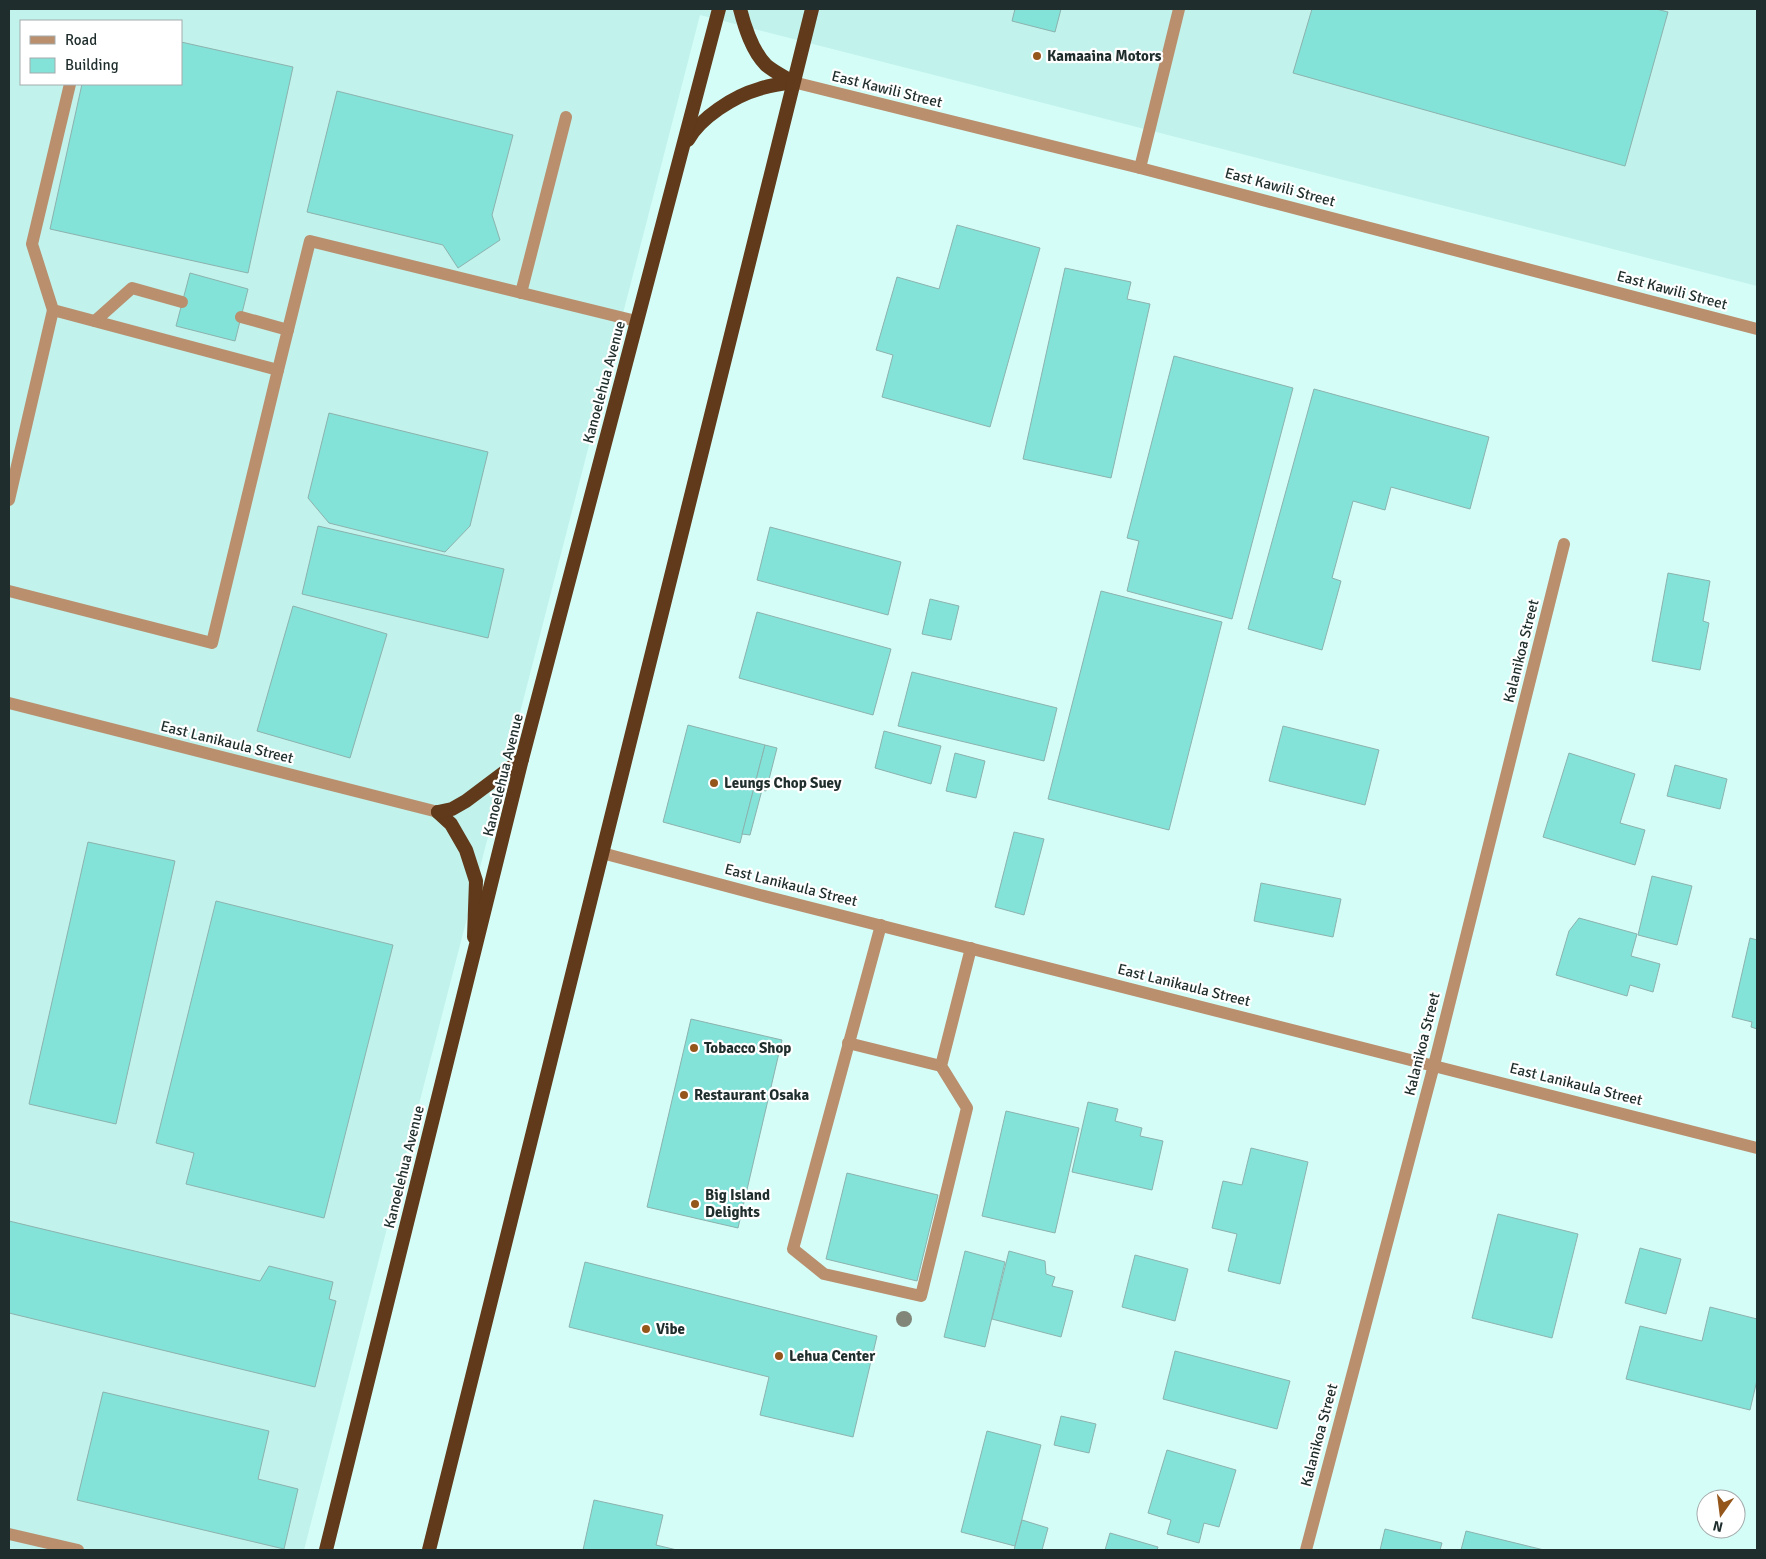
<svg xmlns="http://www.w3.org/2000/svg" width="1766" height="1559" font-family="Signika,sans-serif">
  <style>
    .built { fill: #c1f2eb; fill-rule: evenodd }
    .building { fill: #83e3d9; stroke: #8cb2ad }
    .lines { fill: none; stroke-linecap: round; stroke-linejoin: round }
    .service { stroke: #b98f6e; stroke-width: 12 }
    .minor { stroke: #b98f6e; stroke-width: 12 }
    .tertiary { stroke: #b98f6e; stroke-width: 12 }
    .trunk { stroke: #603a1a; stroke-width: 14 }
    .tree { fill: #818678 }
    .poi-dot { fill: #94561b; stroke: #fff; stroke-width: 2 }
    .labels { text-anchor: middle; stroke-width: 4.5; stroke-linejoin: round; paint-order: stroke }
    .poi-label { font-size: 15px; font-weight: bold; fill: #1f2e2c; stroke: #fff; text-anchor: start }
    .street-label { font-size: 15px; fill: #1f2e2c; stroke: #fff }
  </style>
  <rect width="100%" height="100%" fill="#d5fdf8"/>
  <path class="built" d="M9 9H1757V286L700 15 304 1550H9ZM21 21H181V84H21Z"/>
  <g class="building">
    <path d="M1015 9H1061L1055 32 1012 21Z"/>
    <path d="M1312 9H1656L1668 12 1625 166 1293 73Z"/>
    <path d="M181 42 293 67 248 273 50 229 82 84H181Z"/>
    <path d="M337 91 513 135 492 215 500 240 458 268 443 245 307 212Z"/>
    <path d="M957 225 1040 248 990 427 882 397 893 355 876 350 897 277 939 289Z"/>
    <path d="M1065 268 1131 282 1127 299 1150 304 1111 478 1023 459Z"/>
    <path d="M190 273 248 289 235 341 176 326Z"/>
    <path d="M1174 356 1293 388 1232 619 1127 591 1139 541 1127 538Z"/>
    <path d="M1314 389 1489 437 1470 509 1391 487 1385 510 1353 501 1332 578 1341 581 1322 650 1248 629Z"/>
    <path d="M329 413 488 452 470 526 445 552 329 523 308 498Z"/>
    <path d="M318 526 504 569 488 638 302 594Z"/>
    <path d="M770 527 901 562 888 615 757 580Z"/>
    <path d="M1668 573 1710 581 1703 621 1709 623 1700 670 1652 661Z"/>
    <path d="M1101 591 1222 622 1169 830 1048 799Z"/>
    <path d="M930 599 959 606 951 640 922 634Z"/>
    <path d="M293 606 387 634 350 758 257 731Z"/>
    <path d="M757 612 891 649 873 715 739 678Z"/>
    <path d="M912 672 1057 708 1044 761 898 726Z"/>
    <path d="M688 725 765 745 740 843 663 822Z"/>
    <path d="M1283 726 1379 750 1365 805 1269 781Z"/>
    <path d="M884 731 941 746 931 784 875 768Z"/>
    <path d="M765 745 777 748 766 791 762 790 750 835 742 834Z"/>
    <path d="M955 753 985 761 976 798 946 791Z"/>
    <path d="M1569 753 1635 774 1620 823 1645 830 1635 865 1543 837Z"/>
    <path d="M1675 765 1727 779 1720 809 1667 796Z"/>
    <path d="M1014 832 1044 839 1024 915 995 907Z"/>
    <path d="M88 842 175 861 116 1124 29 1104Z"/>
    <path d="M1652 876 1692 886 1677 945 1638 935Z"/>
    <path d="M1261 883 1341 899 1333 937 1254 921Z"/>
    <path d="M216 901 393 945 324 1218 186 1184 194 1153 156 1143Z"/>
    <path d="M1579 918 1637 934 1631 956 1660 964 1653 992 1630 985 1627 996 1556 975 1569 931Z"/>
    <path d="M1750 938 1757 940V1029L1751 1027 1752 1022 1732 1017Z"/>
    <path d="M691 1019 782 1040 738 1228 647 1207Z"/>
    <path d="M1088 1102 1118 1109 1115 1121 1142 1128 1140 1136 1163 1141 1152 1190 1072 1172Z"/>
    <path d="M1006 1111 1079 1128 1055 1233 982 1216Z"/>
    <path d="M1251 1148 1308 1162 1280 1284 1228 1271 1237 1234 1212 1228 1223 1181 1242 1185Z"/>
    <path d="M847 1173 938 1195 917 1281 826 1259Z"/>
    <path d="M1498 1214 1578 1234 1552 1338 1472 1318Z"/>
    <path d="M9 1221 260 1281 269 1266 333 1282 329 1299 336 1301 315 1387 9 1313Z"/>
    <path d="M1640 1248 1681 1259 1666 1314 1625 1303Z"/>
    <path d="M965 1251 1005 1262 985 1347 944 1337Z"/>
    <path d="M1009 1251 1045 1261 1046 1274 1055 1277 1052 1286 1073 1291 1061 1337 992 1319Z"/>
    <path d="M1135 1255 1188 1269 1175 1321 1122 1307Z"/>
    <path d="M585 1262 877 1336 853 1437 760 1415 769 1377 569 1327Z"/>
    <path d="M1710 1307 1757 1319V1380L1750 1410 1626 1379 1640 1326 1702 1341Z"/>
    <path d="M1175 1351 1290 1381 1277 1429 1163 1399Z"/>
    <path d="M103 1392 269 1431 258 1479 298 1489 284 1549 77 1500Z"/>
    <path d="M1061 1416 1096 1424 1089 1453 1054 1445Z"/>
    <path d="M987 1431 1041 1445 1015 1546 961 1532Z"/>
    <path d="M1167 1450 1236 1470 1219 1527 1204 1523 1199 1543 1167 1534 1171 1520 1148 1513Z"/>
    <path d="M594 1500 663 1515 656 1545 677 1550H583Z"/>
    <path d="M1022 1520 1048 1528 1042 1550H1014Z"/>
    <path d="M1385 1529 1442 1543 1440 1550H1380Z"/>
    <path d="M1466 1531 1544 1550H1461Z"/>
    <path d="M1110 1533 1158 1547 1157 1550H1105Z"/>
  </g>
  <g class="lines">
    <g class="service">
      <path d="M521 293 566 117"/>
      <path d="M53 310 32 244 70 84"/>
      <path d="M241 317 288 330"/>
      <path d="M95 321 132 288 182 302"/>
      <path d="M278 370 310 241 636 321"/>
      <path d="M9 500 53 310 278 370 212 643 9 591"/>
      <path d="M881 925 793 1249 824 1274 921 1296 967 1108 941 1066 971 948"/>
      <path d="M848 1043 941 1066"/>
      <path d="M9 1534 78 1550"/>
    </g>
    <g class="minor">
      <path d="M1140 168 1179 9"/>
      <path d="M9 703 438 812"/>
      <path d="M1306 1550 1434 1065 1564 544"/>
    </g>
    <g class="tertiary">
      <path d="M793 82 1140 168 1757 329"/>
      <path d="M602 853 760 895 1757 1148"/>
    </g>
    <g class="trunk">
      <path d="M740 9C745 28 752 51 766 65 774 72 785 77 793 82"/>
      <path d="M688 140C700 118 734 96 759 89 769 85 782 84 793 82"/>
      <path d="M438 812 451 824 466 850 476 881 474 937"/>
      <path d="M438 812 452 809 466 801 522 759"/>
      <path d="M326 1550 522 759 719 9"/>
      <path d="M429 1550 812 9"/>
    </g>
  </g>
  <circle class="tree" cx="904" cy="1319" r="8"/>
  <g class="poi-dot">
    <circle cx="1037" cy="56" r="5"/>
    <circle cx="714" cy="783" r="5"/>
    <circle cx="694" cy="1048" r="5"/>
    <circle cx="684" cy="1095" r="5"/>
    <circle cx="695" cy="1204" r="5"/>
    <circle cx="646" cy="1329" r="5"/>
    <circle cx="779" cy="1356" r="5"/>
  </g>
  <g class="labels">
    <g class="poi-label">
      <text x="1047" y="61">Kamaaina Motors</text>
      <text x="724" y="788">Leungs Chop Suey</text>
      <text x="704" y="1053">Tobacco Shop</text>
      <text x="694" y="1100">Restaurant Osaka</text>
      <text x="705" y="1200">Big Island<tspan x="705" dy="17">Delights</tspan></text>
      <text x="656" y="1334">Vibe</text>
      <text x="789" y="1361">Lehua Center</text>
    </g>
    <g class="street-label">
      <text transform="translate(887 89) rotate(14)" y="5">East Kawili Street</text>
      <text transform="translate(1280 187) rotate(15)" y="5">East Kawili Street</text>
      <text transform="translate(1672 290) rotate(15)" y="5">East Kawili Street</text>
      <text transform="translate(604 382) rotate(-75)" y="5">Kanoelehua Avenue</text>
      <text transform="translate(1521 651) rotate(-76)" y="5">Kalanikoa Street</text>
      <text transform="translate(227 742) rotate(14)" y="5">East Lanikaula Street</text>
      <text transform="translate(503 775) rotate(-76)" y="5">Kanoelehua Avenue</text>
      <text transform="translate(791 885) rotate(14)" y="5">East Lanikaula Street</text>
      <text transform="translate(1184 985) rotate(14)" y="5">East Lanikaula Street</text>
      <text transform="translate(1422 1044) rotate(-76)" y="5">Kalanikoa Street</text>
      <text transform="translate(1576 1084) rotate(14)" y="5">East Lanikaula Street</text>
      <text transform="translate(404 1167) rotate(-76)" y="5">Kanoelehua Avenue</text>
      <text transform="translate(1319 1435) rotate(-75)" y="5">Kalanikoa Street</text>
    </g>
  </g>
  <rect width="1766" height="1559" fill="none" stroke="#1f2e2c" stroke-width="20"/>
  <rect x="20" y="20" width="162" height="65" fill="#ffffff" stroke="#a5abab"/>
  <rect x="30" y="36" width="25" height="8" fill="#b98f6e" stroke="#a5abab"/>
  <text x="65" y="45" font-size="15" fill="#1f2e2c">Road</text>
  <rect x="30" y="58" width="25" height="15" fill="#83e3d9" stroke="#a5abab"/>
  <text x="65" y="70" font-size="15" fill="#1f2e2c">Building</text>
  <g transform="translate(1721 1514) rotate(194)"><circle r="24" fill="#ffffff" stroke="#a5abab"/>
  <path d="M0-4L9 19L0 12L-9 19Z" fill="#94561b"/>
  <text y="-8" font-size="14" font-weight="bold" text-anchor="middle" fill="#1f2e2c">N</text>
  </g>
</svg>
